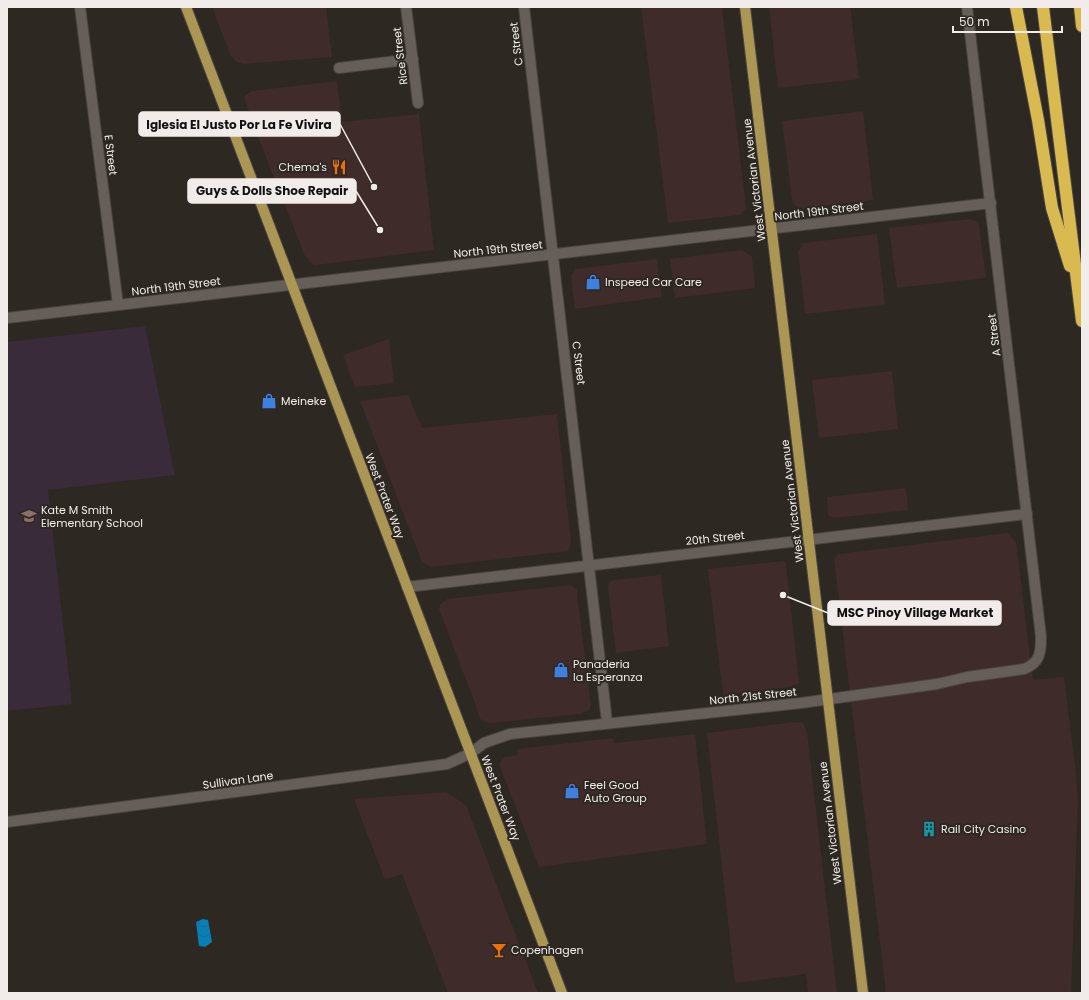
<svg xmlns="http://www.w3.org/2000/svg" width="1089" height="1000" font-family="Poppins,sans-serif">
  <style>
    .commercial { fill: #3f2b2a }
    .education { fill: #392b39 }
    .water { fill: url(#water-waves) }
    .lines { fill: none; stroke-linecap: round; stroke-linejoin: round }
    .minor-casing { stroke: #4b4541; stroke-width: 12 }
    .major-casing { stroke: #4b4541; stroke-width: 12 }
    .highway-casing { stroke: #4b4541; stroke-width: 14 }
    .minor { stroke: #665f59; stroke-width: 10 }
    .major { stroke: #ab9654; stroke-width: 10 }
    .highway { stroke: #d9ba51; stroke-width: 12 }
    .labels { text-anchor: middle; stroke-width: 4; stroke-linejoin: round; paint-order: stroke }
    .street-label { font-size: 11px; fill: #f1ece9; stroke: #2e2822 }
    .poi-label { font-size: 11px; fill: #f1ece9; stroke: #2e2822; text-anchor: start }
    .leader { fill: none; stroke: #f1ece9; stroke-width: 1.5 }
    .callout-dot { fill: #f1ece9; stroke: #2e2822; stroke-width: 1.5 }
    .callout { fill: #f1ece9; stroke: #f1ece9; stroke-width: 1.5 }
    .callout-label { font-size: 12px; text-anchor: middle; font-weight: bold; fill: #111 }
  </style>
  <defs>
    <pattern id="water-waves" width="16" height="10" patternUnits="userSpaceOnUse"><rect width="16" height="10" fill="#077fb7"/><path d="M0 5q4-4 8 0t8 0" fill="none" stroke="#21698a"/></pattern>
  </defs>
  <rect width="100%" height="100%" fill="#2e2822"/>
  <g class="commercial">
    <path d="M213 7H326L332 57 244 64 237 62 231 56 215 15Z"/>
    <path d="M641 7H722L746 208 739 215 668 223Z"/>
    <path d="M769 7H850L859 79 778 88Z"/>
    <path d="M337 81 342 122 419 114 434 250 316 265 312 264 305 256 256 132 245 100V96L252 91Z"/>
    <path d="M863 111 873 200 804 208 798 207 793 203 792 199 782 121Z"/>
    <path d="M969 219 975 221 979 225 986 278 897 288 889 228Z"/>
    <path d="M877 234 885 305 805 314 798 251 804 243Z"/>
    <path d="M742 250 752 257 755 288 675 298 670 259Z"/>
    <path d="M657 259 662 297 575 309 571 276 575 269Z"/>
    <path d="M389 339 394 383 355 387 343 355Z"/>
    <path d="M892 371 898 429 819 438 812 380Z"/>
    <path d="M408 395 422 428 557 414 571 542 569 551 431 567 422 562 360 401Z"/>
    <path d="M906 488 908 510 834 518 828 515 827 497Z"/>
    <path d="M1008 533 1016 542 1033 680 1064 677 1076 774 1078 801 1071 993H886L834 559 838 554Z"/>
    <path d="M782 561H785L786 564 799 683 789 687 723 695 708 569Z"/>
    <path d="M661 575 669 646 616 653 608 587 609 583 613 580Z"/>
    <path d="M570 585 577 590V594L591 705 589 710 580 714 491 723 485 722 480 719 479 714 439 609 440 605 447 599Z"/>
    <path d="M793 722 803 723 807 732 837 993H808L806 974 735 983 707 733Z"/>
    <path d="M695 734 707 844 539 867 499 764 504 757 517 755V749L612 738 615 743Z"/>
    <path d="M446 792 466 805 538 993H448L402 874 385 880 354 799Z"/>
  </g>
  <path class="education" d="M145 326 175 475 48 490 72 704 7 711V342Z"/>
  <path class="water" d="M203 919 208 920 212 942 205 947 199 946 196 922Z"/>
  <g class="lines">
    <g class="minor-casing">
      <g id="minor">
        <path d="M80 7 118 305"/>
        <path d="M406 7 418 103"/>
        <path d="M524 7 607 722"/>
        <path d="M339 68 413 59"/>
        <path d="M7 318 991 203"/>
        <path d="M407 587 1027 514"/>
        <path d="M7 822 447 764 471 753 484 743 510 734 801 703 937 684 967 677 1024 669C1040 663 1041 652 1041 637L967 7"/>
      </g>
    </g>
    <g class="major-casing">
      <g id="major">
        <path d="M186 7 562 993"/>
        <path d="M745 7 863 993"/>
      </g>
    </g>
    <g class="highway-casing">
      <g id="highway">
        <path d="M1016 7 1038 120 1052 208 1070 266"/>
        <path d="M1043 7 1082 321"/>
        <path d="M1080 7 1082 26"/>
      </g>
    </g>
    <use href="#minor" class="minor"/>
    <use href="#major" class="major"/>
    <use href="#highway" class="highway"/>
  </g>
  <defs>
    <g id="restaurant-bare" transform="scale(1.2)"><path d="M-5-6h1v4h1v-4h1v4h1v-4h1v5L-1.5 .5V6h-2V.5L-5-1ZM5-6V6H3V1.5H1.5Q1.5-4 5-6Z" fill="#e8710a" stroke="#2e2822" stroke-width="2.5" paint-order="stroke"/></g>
    <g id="shop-bare" transform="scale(1.2)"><path d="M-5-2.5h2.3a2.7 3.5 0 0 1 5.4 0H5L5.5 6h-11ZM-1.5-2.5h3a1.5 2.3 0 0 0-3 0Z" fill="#3f7fe0" stroke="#2e2822" stroke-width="2.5" paint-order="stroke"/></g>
    <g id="school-bare" transform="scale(1.2)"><path d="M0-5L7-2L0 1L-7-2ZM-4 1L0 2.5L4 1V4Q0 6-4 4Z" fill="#8d6e63" stroke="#2e2822" stroke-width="2.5" paint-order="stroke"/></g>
    <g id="building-bare" transform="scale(1.2)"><path d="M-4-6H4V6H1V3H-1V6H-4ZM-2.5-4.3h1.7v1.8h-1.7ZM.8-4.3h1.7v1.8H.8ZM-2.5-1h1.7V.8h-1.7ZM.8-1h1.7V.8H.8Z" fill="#0f9aa8" stroke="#2e2822" stroke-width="2.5" paint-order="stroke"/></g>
    <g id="bar-bare" transform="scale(1.2)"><path d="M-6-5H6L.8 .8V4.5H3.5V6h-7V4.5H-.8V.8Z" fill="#e8710a" stroke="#2e2822" stroke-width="2.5" paint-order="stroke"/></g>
  </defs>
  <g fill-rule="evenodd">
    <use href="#restaurant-bare" x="339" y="167"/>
    <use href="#shop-bare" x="593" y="282"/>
    <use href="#shop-bare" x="269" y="401"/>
    <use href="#school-bare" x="29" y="516"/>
    <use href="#shop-bare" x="561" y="670"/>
    <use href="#shop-bare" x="572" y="791"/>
    <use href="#building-bare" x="929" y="829"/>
    <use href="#bar-bare" x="499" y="950"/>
  </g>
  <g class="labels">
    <g class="street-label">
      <text transform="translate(516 44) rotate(-97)" y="4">C Street</text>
      <text transform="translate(400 56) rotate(-97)" y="4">Rice Street</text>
      <text transform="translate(111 155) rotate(83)" y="4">E Street</text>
      <text transform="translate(754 180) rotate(-97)" y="4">West Victorian Avenue</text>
      <text transform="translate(819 211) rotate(-7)" y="4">North 19th Street</text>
      <text transform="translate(498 249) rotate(-6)" y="4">North 19th Street</text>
      <text transform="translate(176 286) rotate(-7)" y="4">North 19th Street</text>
      <text transform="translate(994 335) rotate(-97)" y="4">A Street</text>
      <text transform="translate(579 363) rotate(83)" y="4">C Street</text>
      <text transform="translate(385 496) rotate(69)" y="4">West Prater Way</text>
      <text transform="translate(792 501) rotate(-97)" y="4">West Victorian Avenue</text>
      <text transform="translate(715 538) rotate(-6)" y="4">20th Street</text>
      <text transform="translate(753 696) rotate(-6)" y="4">North 21st Street</text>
      <text transform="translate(238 780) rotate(-8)" y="4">Sullivan Lane</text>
      <text transform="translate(501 798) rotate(69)" y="4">West Prater Way</text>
      <text transform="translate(830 823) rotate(-97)" y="4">West Victorian Avenue</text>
    </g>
    <g class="poi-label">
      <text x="327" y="171" text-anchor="end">Chema's</text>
      <text x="605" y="286">Inspeed Car Care</text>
      <text x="281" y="405">Meineke</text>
      <text x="41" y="514">Kate M Smith<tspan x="41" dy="13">Elementary School</tspan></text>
      <text x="573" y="668">Panaderia<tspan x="573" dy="13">la Esperanza</tspan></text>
      <text x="584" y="789">Feel Good<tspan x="584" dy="13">Auto Group</tspan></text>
      <text x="941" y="833">Rail City Casino</text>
      <text x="511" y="954">Copenhagen</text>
    </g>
  </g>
  <path class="leader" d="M374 187L340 124M380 230L356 191M783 595L828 613"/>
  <g class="callout-dot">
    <circle cx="374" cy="187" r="4"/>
    <circle cx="380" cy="230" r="4"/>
    <circle cx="783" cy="595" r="4"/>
  </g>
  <g class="callout">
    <rect x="139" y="112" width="201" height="24" rx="4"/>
    <rect x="188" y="179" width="168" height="24" rx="4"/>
    <rect x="828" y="601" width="173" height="24" rx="4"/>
  </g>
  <g class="callout-label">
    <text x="239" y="129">Iglesia El Justo Por La Fe Vivira</text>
    <text x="272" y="195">Guys &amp; Dolls Shoe Repair</text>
    <text x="915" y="617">MSC Pinoy Village Market</text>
  </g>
  <rect width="1089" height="1000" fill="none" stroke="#f1ece9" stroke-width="16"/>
  <path d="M953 26v6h109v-6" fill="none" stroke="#f1ece9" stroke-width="2"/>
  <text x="959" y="26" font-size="12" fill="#f1ece9" stroke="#2e2822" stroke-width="3" paint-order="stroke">50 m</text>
</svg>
